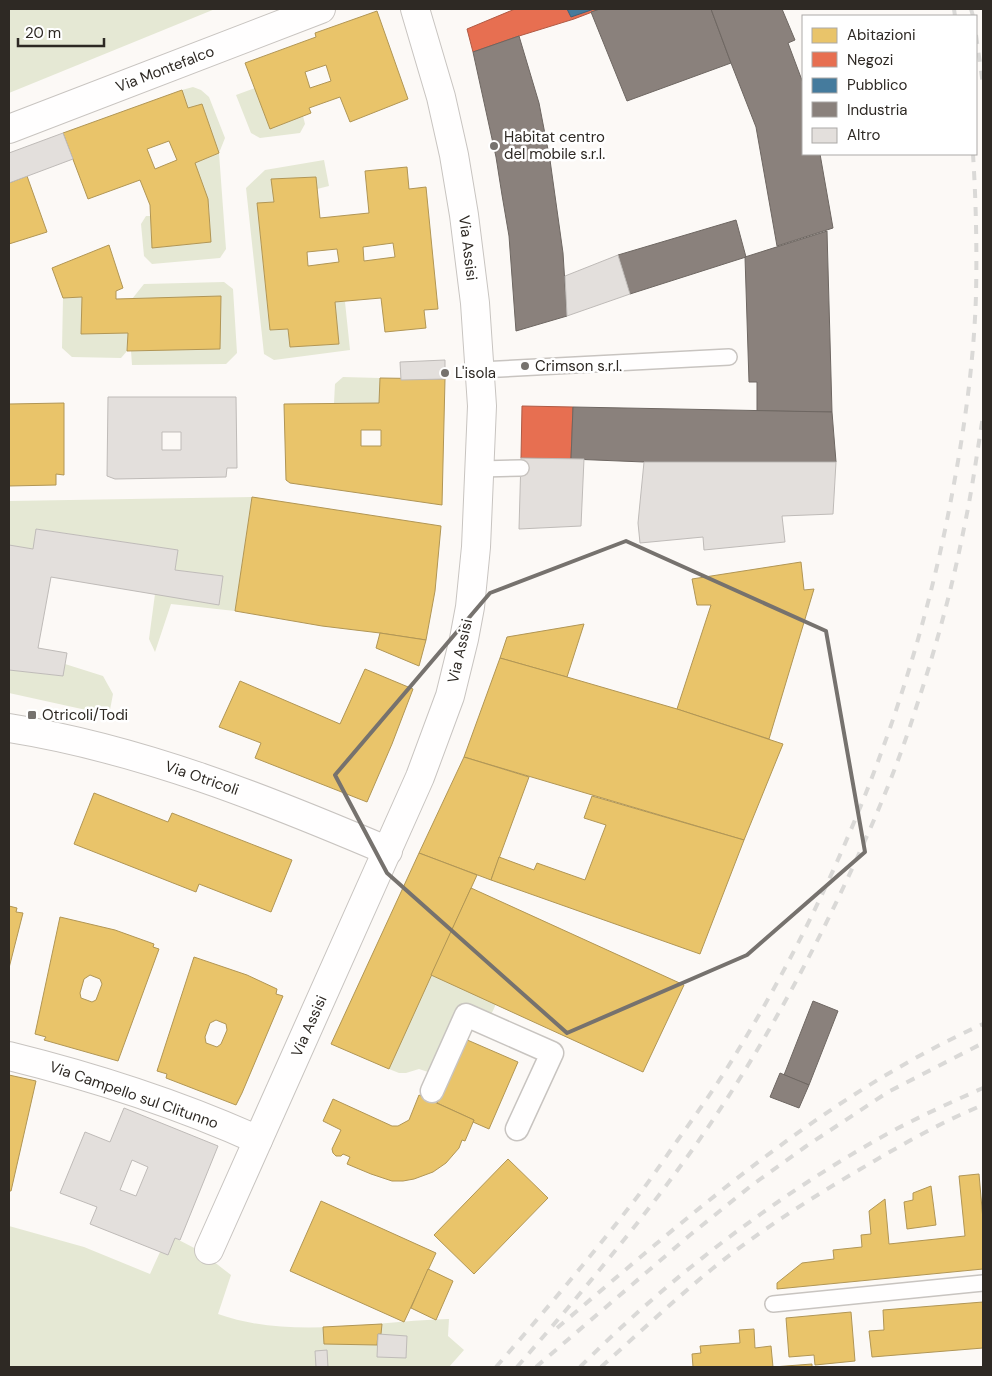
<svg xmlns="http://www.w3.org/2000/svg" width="992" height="1376" font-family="'DM Sans',sans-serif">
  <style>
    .green { fill: #e5e8d4 }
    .homes { fill: #e9c46a; stroke: #b19655; fill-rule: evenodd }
    .shops { fill: #e76f51; stroke: #b05a44 }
    .public { fill: #457b9d; stroke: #3e6279 }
    .industry { fill: #8a817c; stroke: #6e6762 }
    .building { fill: #e3dfdc; stroke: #bfbbb8; fill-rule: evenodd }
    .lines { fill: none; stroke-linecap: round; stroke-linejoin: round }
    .service-casing { stroke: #c8c4c0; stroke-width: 18 }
    .pedestrian-casing { stroke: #c8c4c0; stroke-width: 25 }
    .minor-casing { stroke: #c8c4c0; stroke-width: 30 }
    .service { stroke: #fffefe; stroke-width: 15 }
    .pedestrian { stroke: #fffefe; stroke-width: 22 }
    .minor { stroke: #fffefe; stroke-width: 28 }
    .rail { stroke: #dad9d7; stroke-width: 4; stroke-dasharray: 9 9; stroke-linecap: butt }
    .marked { fill: none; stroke: #76726e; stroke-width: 4; stroke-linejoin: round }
    .poi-dot { fill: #76726e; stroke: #fff; stroke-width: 2 }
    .labels { text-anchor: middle; stroke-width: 5; stroke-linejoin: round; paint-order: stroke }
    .street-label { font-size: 15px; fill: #2e2924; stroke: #fff }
    .poi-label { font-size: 15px; fill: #2e2924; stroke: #fff; text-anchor: start }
  </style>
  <rect width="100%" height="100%" fill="#fcf9f6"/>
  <g class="green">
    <path d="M9 9H215L9 93Z"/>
    <path d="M193 87 201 90 209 97 225 138 219 153 226 249 220 258 152 264 144 256 141 224 146 216H151L152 248 210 242 209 204 195 163 219 153 202 104 188 108 182 90Z"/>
    <path d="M255 88 270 129 303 116 305 124 300 133 260 138 251 133 236 95Z"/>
    <path d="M324 160 329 186 317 189 316 177 272 179 274 202 257 204 270 330 288 329 290 347 339 344 335 302H345L350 350 274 360 264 354 246 188 265 170Z"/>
    <path d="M224 282 233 289 237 353 226 364 132 365 131 351 220 348V296L132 299 144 284Z"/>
    <path d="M82 297 81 334 128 333 127 351 121 358 72 357 62 348 63 298Z"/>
    <path d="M343 377 380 378 379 403H334L335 384Z"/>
    <path d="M252 497 235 611 171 604 155 652 149 639 155 594 219 605 223 576 175 570 178 550 37 529 33 549 9 545V501Z"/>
    <path d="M65 664 103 676 113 694 109 715 9 693V670L62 676Z"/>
    <path d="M431 975 496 1004 490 1017 466 1005 434 1074 419 1069 406 1073H399L389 1069Z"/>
    <path d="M9 1226 84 1247 150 1274 160 1252 175 1238 200 1251 231 1275 218 1314C292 1340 372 1321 449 1319L448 1336 464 1350 449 1367H9Z"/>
  </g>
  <g class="homes">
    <path d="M377 11 408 99 350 122 340 97 309 108 311 113 270 129 245 63 316 37 315 33ZM326 65 331 81 310 88 305 72Z"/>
    <path d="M182 90 188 108 202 104 219 153 195 163 208 199 211 242 152 248 150 205 140 180 88 199 63 133ZM169 141 177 160 155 169 147 149Z"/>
    <path d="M407 167 409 189 426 187 438 309 424 310 426 328 385 332 381 298 335 302 339 344 290 347 288 329 270 330 257 203 274 202 271 179 316 177 320 218 369 213 365 171ZM393 243 395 257 364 261 363 247ZM337 249 339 262 308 266 307 252Z"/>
    <path d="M27 176 47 232 9 244V183Z"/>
    <path d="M109 245 123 288 116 291V299L221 296 220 349 127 351 128 333 81 334 82 297 63 298 52 268Z"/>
    <path d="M380 378 445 379 442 505 290 483 286 480 284 404 379 403ZM361 430H381V446H361Z"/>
    <path d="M64 403V475L56 474V485L9 486V404Z"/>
    <path d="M252 497 441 526 435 591 426 640 380 633 322 626 235 611Z"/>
    <path d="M801 562 804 590 814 589 769 739 677 709 711 605H697L692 579Z"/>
    <path d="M584 624 567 677 500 658 507 637Z"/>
    <path d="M380 633 426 640 419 666 376 648Z"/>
    <path d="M500 658 567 677 677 709 783 744 744 840 464 757Z"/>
    <path d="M365 669 413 689 392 744 367 802 255 758 261 743 219 727 240 681 340 724Z"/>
    <path d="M464 757 529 777 491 880 419 853Z"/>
    <path d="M94 793 168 822 172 813 292 860 271 912 199 884 196 892 74 844Z"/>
    <path d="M592 796 744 840 700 954 491 880 499 857 534 870 537 863 585 880 606 825 584 818Z"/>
    <path d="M419 853 477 875 389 1069 331 1044Z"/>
    <path d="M471 888 684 985 643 1072 431 975Z"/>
    <path d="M9 906 17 908 16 912 23 913 9 968Z"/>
    <path d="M60 917 115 930 154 944 153 947 159 949 118 1061 44 1040 46 1037 35 1034ZM90 975 100 979 102 984 96 1000 92 1002 81 998 80 993 84 979Z"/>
    <path d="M194 957 247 975 277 989 276 994 283 996 242 1093 236 1105 166 1078 167 1074 157 1071ZM216 1020 226 1024 227 1030 221 1044 217 1047 206 1043 205 1037 210 1023Z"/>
    <path d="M465 1039 518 1062 489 1129 473 1122 474 1120 437 1103Z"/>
    <path d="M9 1075 36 1081 11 1191H9Z"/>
    <path d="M419 1095 474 1120 465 1141 462 1140 459 1148 446 1163 433 1172 414 1179 403 1181H392L371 1174 347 1164 350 1157 343 1154 341 1156H336L333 1153 332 1149 341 1130 323 1121 333 1099 392 1126H398L409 1120Z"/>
    <path d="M508 1159 548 1198 474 1274 434 1235Z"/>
    <path d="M979 1174 983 1220V1269L777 1289V1283L802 1263 834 1259 833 1250 862 1247 861 1235 871 1234 869 1211 885 1199 889 1244 965 1236 959 1176Z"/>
    <path d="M931 1186 936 1225 907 1229 904 1202 913 1200V1193Z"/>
    <path d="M321 1201 436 1253 404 1322 290 1271Z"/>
    <path d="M428 1269 453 1281 436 1320 411 1308Z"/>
    <path d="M983 1302V1348L872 1357 869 1331 884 1330 883 1310Z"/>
    <path d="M851 1312 855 1361 815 1365 814 1355 789 1357 786 1318Z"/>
    <path d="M382 1324 381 1334H378L377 1345 324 1344 323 1327Z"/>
    <path d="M754 1329 755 1348 771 1346 773 1367 812 1364V1367H693L692 1354 701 1353 700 1346 740 1343 739 1330Z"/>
  </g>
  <g class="shops">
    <path d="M515 9H600L574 19 519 36 473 52 467 29Z"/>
    <path d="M522 406 573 407 571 459 521 458Z"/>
  </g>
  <path class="public" d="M567 9H594L571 17Z"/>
  <g class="industry">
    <path d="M600 9H711L731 63 627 101 591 12Z"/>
    <path d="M711 9H782L795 40 788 43 803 83V154H820L833 228 777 246 756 127 731 63Z"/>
    <path d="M519 36 539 103 550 160 563 253 567 316 516 331 509 236 502 195 496 157 473 52Z"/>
    <path d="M736 220 746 257 630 294 618 255Z"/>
    <path d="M827 231 832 412 757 411V382H749L745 257Z"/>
    <path d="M573 407 832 412 836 462H644L571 459Z"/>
    <path d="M813 1001 838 1011 809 1085 784 1075Z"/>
    <path d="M780 1073 809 1085 799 1108 770 1097Z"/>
  </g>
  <g class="building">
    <path d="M63 133 73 159 9 183V153Z"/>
    <path d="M618 255 630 294 567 316 565 276Z"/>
    <path d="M445 360V379L401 380 400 362Z"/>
    <path d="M108 397H236L237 468H227L226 477 115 479 107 476ZM162 432H181V450H162Z"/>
    <path d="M521 458 584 459 581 526 519 529Z"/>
    <path d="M644 462H836L833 514 782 516 785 542 704 550 703 537 640 543 638 523Z"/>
    <path d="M36 529 178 550 175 570 223 576 219 605 51 577 38 648 67 653 63 676 9 670V545L33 549Z"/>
    <path d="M124 1108 218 1146 180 1240 175 1238 168 1255 90 1224 97 1207 60 1193 85 1132 110 1142ZM132 1160 148 1167 136 1196 120 1190Z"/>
    <path d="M378 1334 407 1336 406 1358 377 1357Z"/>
    <path d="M327 1350 328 1367H316L315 1351Z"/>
  </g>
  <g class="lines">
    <g class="service-casing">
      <g id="service">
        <path d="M480 370 729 357"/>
        <path d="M480 469 521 468"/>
        <path d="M773 1304 983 1283"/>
      </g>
    </g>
    <g class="pedestrian-casing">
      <path id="pedestrian" d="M432 1091 466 1015 552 1053 517 1129"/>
    </g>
    <g class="minor-casing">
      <g id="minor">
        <path d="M9 129 321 9"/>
        <path d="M9 728C141 749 266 799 388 851"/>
        <path d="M9 1056C94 1077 178 1104 258 1140"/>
        <path d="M209 1250 420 777 450 696 464 639 470 607 476 547 482 406 475 303 464 215 454 155 441 97 415 9"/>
      </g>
    </g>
    <use href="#service" class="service"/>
    <use href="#pedestrian" class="pedestrian"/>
    <use href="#minor" class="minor"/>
    <g class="rail">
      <path d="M954 9 955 16"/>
      <path d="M971 9 973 16"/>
      <path d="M976 35 983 85"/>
      <path d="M557 1328C690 1215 822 1097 983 1024"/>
      <path d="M496 1367C543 1313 590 1258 634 1201 649 1182 663 1161 677 1141 698 1112 719 1082 737 1052 842 880 917 687 953 489 965 425 974 360 976 295 977 248 976 201 973 154"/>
      <path d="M517 1367C577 1298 637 1227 690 1153 750 1069 800 979 844 886 871 829 896 771 915 711 935 651 952 589 964 528 972 491 977 453 983 416"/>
      <path d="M536 1367 690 1235 752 1185 805 1147 888 1092 983 1043"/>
      <path d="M580 1367C667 1280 764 1205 871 1143 907 1122 945 1105 983 1088"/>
      <path d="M601 1367C638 1334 674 1300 712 1269 763 1228 819 1193 876 1160 910 1140 946 1120 983 1105"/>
    </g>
  </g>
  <path class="marked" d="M626 541 826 631 865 852 747 955 567 1033 387 873 335 775 490 593Z"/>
  <g class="poi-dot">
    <circle cx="494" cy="146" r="5"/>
    <circle cx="525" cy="366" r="5"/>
    <circle cx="445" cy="373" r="5"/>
    <rect x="27" y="710" width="10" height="10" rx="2.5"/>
  </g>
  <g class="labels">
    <g class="street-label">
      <text transform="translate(165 69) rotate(-21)" y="5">Via Montefalco</text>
      <text transform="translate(468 248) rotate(83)" y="5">Via Assisi</text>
      <text transform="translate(460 651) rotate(-77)" y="5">Via Assisi</text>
      <text transform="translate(202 778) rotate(19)" y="5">Via Otricoli</text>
      <text transform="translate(309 1026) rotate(-66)" y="5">Via Assisi</text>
      <text transform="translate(134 1095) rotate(19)" y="5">Via Campello sul Clitunno</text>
    </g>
    <g class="poi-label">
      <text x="504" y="142">Habitat centro<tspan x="504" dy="17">del mobile s.r.l.</tspan></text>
      <text x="535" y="371">Crimson s.r.l.</text>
      <text x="455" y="378">L'isola</text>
      <text x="42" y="720">Otricoli/Todi</text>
    </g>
  </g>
  <rect width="992" height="1376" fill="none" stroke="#2e2924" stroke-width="20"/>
  <rect x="802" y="15" width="175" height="140" fill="#ffffff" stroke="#aba9a7"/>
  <rect x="812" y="28" width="25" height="15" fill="#e9c46a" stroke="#aba9a7"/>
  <text x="847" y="40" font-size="15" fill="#2e2924">Abitazioni</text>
  <rect x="812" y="52" width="25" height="15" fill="#e76f51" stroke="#aba9a7"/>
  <text x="847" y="65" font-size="15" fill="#2e2924">Negozi</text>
  <rect x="812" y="78" width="25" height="15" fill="#457b9d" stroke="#aba9a7"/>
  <text x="847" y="90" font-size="15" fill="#2e2924">Pubblico</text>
  <rect x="812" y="102" width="25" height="15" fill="#8a817c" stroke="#aba9a7"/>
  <text x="847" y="115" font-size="15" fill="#2e2924">Industria</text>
  <rect x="812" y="128" width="25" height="15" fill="#e3dfdc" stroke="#aba9a7"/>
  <text x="847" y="140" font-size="15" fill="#2e2924">Altro</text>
  <path d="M18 38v8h86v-8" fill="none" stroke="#2e2924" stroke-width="2.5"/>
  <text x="25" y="38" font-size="15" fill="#2e2924" stroke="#ffffff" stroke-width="4" paint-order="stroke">20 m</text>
</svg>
